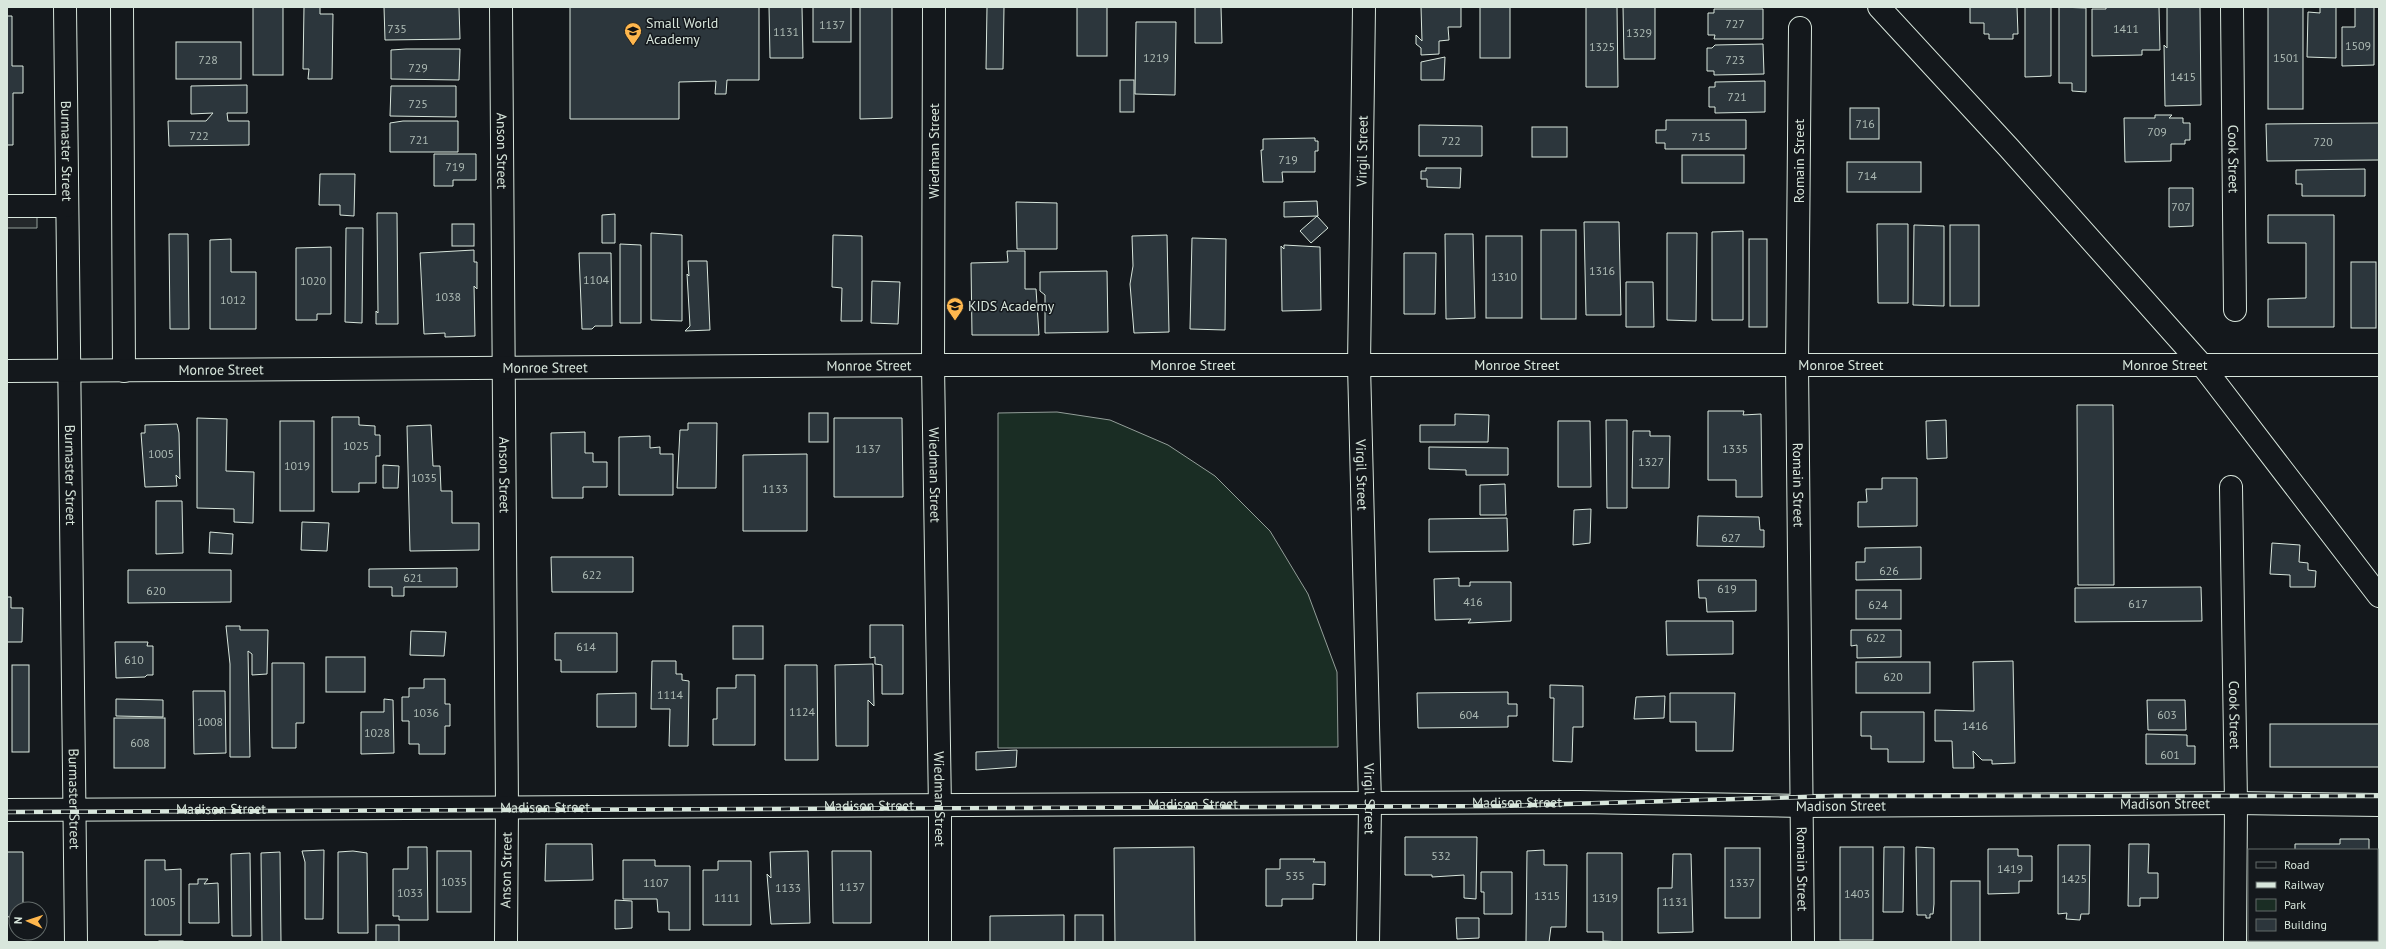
<svg xmlns="http://www.w3.org/2000/svg" width="2386" height="949" font-family="'PT Sans',sans-serif">
  <style>
    .green { fill: #1a2d24; stroke: #939e99 }
    .parking { fill: #24282b; stroke: #939e99 }
    .building { fill: #2c363c; stroke: #d8e6dc }
    .lines { fill: none; stroke-linecap: round; stroke-linejoin: round }
    .minor-casing { stroke: #d8e6dc; stroke-width: 24 }
    .minor { stroke: #14181c; stroke-width: 22 }
    .rail-casing { stroke: #d8e6dc; stroke-width: 4.5 }
    .rail { stroke: #14181c; stroke-width: 3; stroke-dasharray: 9; stroke-linecap: butt }
    .labels { text-anchor: middle; stroke-width: 3; stroke-linejoin: round; paint-order: stroke }
    .number-label { font-size: 12px; fill: #adbab4 }
    .poi-label { font-size: 14px; fill: #d8e6dc; stroke: #14181c; text-anchor: start }
    .street-label { font-size: 14px; fill: #d8e6dc; stroke: #14181c }
  </style>
  <rect width="100%" height="100%" fill="#14181c"/>
  <path class="green" d="M1057 412 1110 420 1168 445 1215 476 1270 531 1308 594 1337 672 1338 747 998 748V413Z"/>
  <path class="parking" d="M7 213 37 214V228H7Z"/>
  <g class="building">
    <rect x="253" y="7" width="30" height="68"/>
    <path d="M304 7H320V14H333L332 79H308L309 69H303Z"/>
    <path d="M384 7H459L460 39 385 40Z"/>
    <path d="M570 7H759V80H727L726 94H715L716 81 679 82V119H570Z"/>
    <path d="M769 7H802L803 58H770Z"/>
    <rect x="813" y="7" width="38" height="35"/>
    <path d="M860 7H892V118L860 119Z"/>
    <path d="M987 7H1004L1003 69H986Z"/>
    <rect x="1077" y="7" width="30" height="49"/>
    <path d="M1195 7H1221L1222 43H1195Z"/>
    <path d="M1421 7H1461V27H1448L1449 40 1439 41V54L1421 55V48L1416 44V35L1422 41Z"/>
    <rect x="1480" y="7" width="30" height="51"/>
    <path d="M1586 7H1617L1618 87H1586Z"/>
    <path d="M1623 7H1655V59H1624Z"/>
    <path d="M1970 7H2017L2018 34H2013V39H1989V34H1984V23H1970Z"/>
    <path d="M2025 7H2051V76L2025 77Z"/>
    <path d="M2059 7 2086 8V92L2072 91V83H2059Z"/>
    <path d="M2106 7H2159L2160 50H2142V55L2092 56V9H2106Z"/>
    <path d="M2167 7H2200L2201 105 2165 106 2164 45 2167 48Z"/>
    <rect x="2268" y="7" width="35" height="102"/>
    <path d="M2320 7H2336V58L2307 57 2308 12 2320 13Z"/>
    <path d="M2355 7H2374V65L2342 66V27H2355Z"/>
    <path d="M1714 9H1763V39H1714L1715 35H1708V13H1714Z"/>
    <path d="M7 16H12V66H23V93H13V145H7Z"/>
    <path d="M1136 22H1176L1175 95 1135 94Z"/>
    <rect x="176" y="42" width="65" height="37"/>
    <path d="M1763 44 1764 74 1714 75V71H1707V48H1712L1715 45Z"/>
    <path d="M406 49H460L459 80 391 79V50Z"/>
    <path d="M1445 57 1444 80H1421V62Z"/>
    <rect x="1120" y="80" width="14" height="32"/>
    <path d="M1765 81V112L1715 113V107H1709V87H1715V82Z"/>
    <path d="M247 85V113H227L228 121H249V145L169 146 168 121H206L213 113 191 114V86Z"/>
    <path d="M391 86H456V117L390 116Z"/>
    <rect x="1850" y="108" width="29" height="31"/>
    <path d="M2155 115H2172L2169 118H2183V123H2190V140H2185V144H2171V161L2125 162 2124 118H2155Z"/>
    <path d="M1666 120H1746V149H1665V143H1656V130H1666Z"/>
    <path d="M403 121H458V152H390V123Z"/>
    <path d="M2379 123V160L2267 161 2266 124Z"/>
    <path d="M1419 125 1482 126V156H1419Z"/>
    <rect x="1532" y="127" width="35" height="30"/>
    <path d="M1315 138V141H1318V151H1315V172H1282L1283 182H1263L1261 150H1263V139Z"/>
    <path d="M434 154H476V180H453V186H434Z"/>
    <rect x="1682" y="155" width="62" height="28"/>
    <rect x="1847" y="162" width="74" height="30"/>
    <path d="M1426 168H1461L1460 188 1427 187V179H1421V171H1426Z"/>
    <path d="M2365 169V196H2302V184H2296V170Z"/>
    <path d="M320 174H355L354 216 340 215V205H319Z"/>
    <path d="M2169 188H2193V226L2169 227Z"/>
    <path d="M1317 201 1318 216 1284 217V202Z"/>
    <path d="M1016 202 1057 203V249H1017Z"/>
    <path d="M377 213H397L398 324H376V311L378 313Z"/>
    <path d="M615 214V243H602V215Z"/>
    <path d="M2268 215H2334V327H2268V299L2306 298V243H2268Z"/>
    <path d="M1317 216 1328 228 1311 243 1300 231Z"/>
    <path d="M1584 222H1619L1621 315H1586Z"/>
    <rect x="452" y="224" width="22" height="22"/>
    <path d="M1877 224H1908V303H1878Z"/>
    <path d="M1914 225 1944 226V306L1913 305Z"/>
    <rect x="1950" y="225" width="29" height="81"/>
    <path d="M346 228H363L362 323 345 322Z"/>
    <rect x="1541" y="230" width="35" height="89"/>
    <path d="M1743 231V320H1712V232Z"/>
    <path d="M651 233 682 235V321L651 320Z"/>
    <path d="M1667 233H1697L1696 321 1667 320Z"/>
    <path d="M169 234H188L189 329H170Z"/>
    <path d="M1445 234H1473L1475 318 1446 319Z"/>
    <path d="M833 235 862 236V321H841L842 288 832 287Z"/>
    <path d="M1167 235 1169 332 1134 333 1130 284 1133 266 1132 236Z"/>
    <rect x="1486" y="236" width="36" height="82"/>
    <path d="M1192 238 1226 239 1225 330 1190 329Z"/>
    <path d="M231 239V272H256V329H210V240Z"/>
    <rect x="1749" y="239" width="18" height="88"/>
    <path d="M620 244 641 245V323H620Z"/>
    <path d="M1284 245 1320 247 1321 310 1282 311 1281 246 1284 249Z"/>
    <path d="M331 247V314H317V320H296V248Z"/>
    <path d="M474 250V262H477V289L474 286 475 336 445 337V333L424 334 420 253Z"/>
    <path d="M1007 251H1025V289H1036L1039 335H972L971 263 1008 262Z"/>
    <path d="M579 253H611L612 326H595L592 329H582Z"/>
    <path d="M1404 253H1436L1435 314H1404Z"/>
    <path d="M688 261H707L710 330 685 331 690 326 687 274 689 276Z"/>
    <rect x="2351" y="262" width="25" height="66"/>
    <path d="M1107 271 1108 332 1045 333V295L1040 291V272Z"/>
    <path d="M872 281 900 282 898 324 871 323Z"/>
    <path d="M1626 282H1653L1654 327H1626Z"/>
    <path d="M2077 405H2113L2114 585H2078Z"/>
    <path d="M1708 411H1744L1743 415 1761 414 1762 497H1736V480H1708Z"/>
    <rect x="809" y="413" width="19" height="29"/>
    <path d="M1455 414 1489 415 1488 442H1420V425H1455Z"/>
    <path d="M332 417H359V425L375 426V435H380V456H376V483H359V492H332Z"/>
    <path d="M197 418 227 419 226 471 254 472 253 523 234 522V509L197 508Z"/>
    <path d="M834 418H902L903 497H834Z"/>
    <path d="M1606 420H1627V508H1607Z"/>
    <path d="M1946 420 1947 458 1927 459 1926 421Z"/>
    <rect x="280" y="421" width="34" height="90"/>
    <path d="M1558 421H1590L1591 487H1558Z"/>
    <path d="M688 423H717L716 488H677L680 430H688Z"/>
    <path d="M177 424 179 433 180 479 176 475 177 486 145 487 141 433H145V425Z"/>
    <path d="M431 425 433 466H440L441 491H452V523H479V550L410 551 407 426Z"/>
    <path d="M1633 431H1650V436H1670L1669 488H1632Z"/>
    <path d="M585 432V453H593V462H607V487H583V498H552L551 433Z"/>
    <path d="M650 436V448L660 447V454H673V495H619V437Z"/>
    <path d="M1429 447 1508 448V475H1466V470L1429 469Z"/>
    <path d="M807 454V531H743V455Z"/>
    <path d="M383 465 399 466 398 488H383Z"/>
    <path d="M1882 478H1917V526L1858 527V502H1867L1866 489H1882Z"/>
    <path d="M1505 484 1506 515H1480V485Z"/>
    <path d="M156 501H182L183 553 156 554Z"/>
    <path d="M1591 509 1590 543 1573 545 1574 510Z"/>
    <path d="M1698 516 1759 517 1760 530H1764V547L1697 546Z"/>
    <path d="M1507 518 1508 551 1429 552V519Z"/>
    <path d="M302 522 329 523 327 551 301 550Z"/>
    <path d="M210 532 233 534 232 554 209 553Z"/>
    <path d="M2272 543 2300 545 2299 562 2308 563V570L2316 571 2315 587H2290V575L2270 574Z"/>
    <path d="M1921 547V579L1856 580V562H1865V548Z"/>
    <path d="M551 557H633V592H552Z"/>
    <path d="M457 568V587H404V596H392V587H369V569Z"/>
    <path d="M128 570H231V602L128 603Z"/>
    <path d="M1459 578V586H1470V582H1511V621L1468 623 1471 619 1435 620 1434 579Z"/>
    <path d="M1698 580H1756V611L1707 612 1706 598H1699Z"/>
    <path d="M2201 587 2202 621 2075 622V588Z"/>
    <rect x="1856" y="590" width="45" height="29"/>
    <path d="M7 597H11V608H23L22 642H7Z"/>
    <path d="M1666 621H1733V654L1667 655Z"/>
    <path d="M870 625H903V694H882V665L875 664V657L870 658Z"/>
    <path d="M226 626H240V630H268L267 674 252 675V654L248 651 250 757H230V664Z"/>
    <rect x="733" y="626" width="30" height="33"/>
    <path d="M1851 630H1901V657L1857 658V645L1851 646Z"/>
    <path d="M411 631 446 632 444 656 410 655Z"/>
    <path d="M555 633H617V672H561V660H555Z"/>
    <path d="M115 642H148L147 646H153V675H147L145 677 116 678Z"/>
    <rect x="326" y="657" width="39" height="35"/>
    <path d="M652 661H676V674H682V680L689 681 688 746H669L670 709H651Z"/>
    <path d="M2013 661 2015 763 1992 764V760H1982L1973 751 1974 768H1953L1952 741H1935V710L1974 711 1973 662Z"/>
    <rect x="1856" y="662" width="74" height="31"/>
    <path d="M272 663H304V723H296V748H272Z"/>
    <path d="M873 664 874 706 868 700V746H836L835 665Z"/>
    <rect x="12" y="665" width="17" height="87"/>
    <path d="M785 665H817L818 760H785Z"/>
    <path d="M736 675H755V745H713V719H717V688H736Z"/>
    <path d="M424 679H445V704H450V726H445V754H419V744H409V721H402V697H409V688H424Z"/>
    <path d="M1550 685 1583 686V727H1573L1572 762 1553 761 1554 698H1550Z"/>
    <path d="M193 691H225L226 753 194 754Z"/>
    <path d="M1508 692V704H1517V716H1508V727L1418 728 1417 693Z"/>
    <path d="M636 693V727H597V694Z"/>
    <path d="M1670 693H1735L1733 751H1696V722H1670Z"/>
    <path d="M1665 696 1664 718 1634 719 1636 697Z"/>
    <path d="M116 699 163 700V717L116 716Z"/>
    <path d="M384 699 393 700 394 753 361 754V712H384Z"/>
    <path d="M2147 700H2185L2186 730H2148Z"/>
    <path d="M1861 712H1924V762H1888V749H1871V736H1861Z"/>
    <rect x="114" y="718" width="51" height="50"/>
    <rect x="2270" y="724" width="109" height="43"/>
    <path d="M2146 734 2187 735V746H2195V764H2146Z"/>
    <path d="M1017 750 1016 767 976 770V752Z"/>
    <path d="M1405 837H1477L1476 899 1464 898V875L1432 877V875H1405Z"/>
    <path d="M2340 839H2369V850H2295V844H2340Z"/>
    <path d="M546 844H592L593 880 545 881Z"/>
    <path d="M2129 844H2149L2148 873H2158V898H2140V906H2128Z"/>
    <path d="M2058 845H2090L2089 914H2081L2080 920 2066 919 2067 913 2058 914Z"/>
    <path d="M408 847H427L428 920H399V916H393V869H408Z"/>
    <path d="M1194 847 1195 942H1115L1114 848Z"/>
    <rect x="1840" y="847" width="33" height="93"/>
    <path d="M1884 847H1904L1903 912H1883Z"/>
    <path d="M1916 847 1934 848V904L1933 914H1930V918H1926V915H1917Z"/>
    <rect x="1725" y="848" width="35" height="70"/>
    <path d="M1988 849H2018V856H2032V881H2019V893L1988 894Z"/>
    <path d="M324 850 323 919H305V862L302 851Z"/>
    <path d="M1544 850V865H1567L1566 927H1551L1549 942H1553H1526L1527 851Z"/>
    <path d="M353 851 367 853 368 933H338V852Z"/>
    <rect x="437" y="851" width="34" height="61"/>
    <path d="M808 851 810 923 771 924 767 874 771 878 770 852Z"/>
    <path d="M832 851H871V923H833Z"/>
    <path d="M7 852H23V909H16V916L7 917Z"/>
    <path d="M280 852 281 942H262L261 853Z"/>
    <path d="M250 853 251 936H232L231 854Z"/>
    <path d="M1587 853H1622V942L1603 941V932H1587Z"/>
    <path d="M1673 854H1691L1693 932 1658 933V888H1672Z"/>
    <path d="M1280 859H1315L1313 862H1325V885L1313 884V899H1282V906H1266V869H1280Z"/>
    <path d="M145 860H165V870L181 869V935H145Z"/>
    <path d="M623 860H655V866H690V930H669V912H658L657 899H623Z"/>
    <path d="M718 861H751V925H703V870H718Z"/>
    <path d="M1481 872H1512V914H1484V892H1481Z"/>
    <path d="M198 879H208L204 884 218 883 219 923H189V884H198Z"/>
    <rect x="1951" y="881" width="29" height="61"/>
    <path d="M615 900 632 901V928L615 929Z"/>
    <path d="M1064 915V942H990V916Z"/>
    <rect x="1075" y="915" width="28" height="27"/>
    <path d="M1456 918H1479V938L1457 939Z"/>
    <rect x="376" y="925" width="23" height="17"/>
    <path d="M2287 940H2339V942H2278Z"/>
    <rect x="159" y="941" width="24" height="1"/>
  </g>
  <g class="lines">
    <g class="minor-casing">
      <g id="minor">
        <path id="s1" d="M65 7 76 942"/>
        <path d="M122 7 124 371"/>
        <path id="s2" d="M501 7 507 807 506 942"/>
        <path id="s3" d="M934 7 933 365 940 809V942"/>
        <path id="s4" d="M1364 7 1359 365 1370 805 1368 942"/>
        <path d="M1879 7 2009 148 2202 365 2379 596"/>
        <path id="s5" d="M2232 7 2235 310"/>
        <path id="s6" d="M1800 28 1797 364 1803 942"/>
        <path d="M7 206H66"/>
        <path id="s7" d="M7 371 933 365H2379"/>
        <path id="s8" d="M2231 487 2236 803 2235 942"/>
        <path id="s9" d="M7 810 1370 803 1579 802 1802 806 2236 803 2379 805"/>
      </g>
    </g>
    <use href="#minor" class="minor"/>
    <g class="rail-casing">
      <path id="rail" d="M7 812 1501 806 1836 796H2379"/>
    </g>
    <use href="#rail" class="rail"/>
  </g>
  <defs>
    <g id="school-pin" transform="scale(0.9)"><path d="M0 17L-7.5 6A9.5 9.5 0 1 1 7.5 6Z" fill="#ffb74d" stroke="#14181c"/><path d="M0-5L7-2L0 1L-7-2ZM-4 1L0 2.5L4 1V4Q0 6-4 4Z" fill="#111"/></g>
  </defs>
  <g fill-rule="evenodd">
    <use href="#school-pin" x="633" y="31"/>
    <use href="#school-pin" x="955" y="306"/>
  </g>
  <g class="labels">
    <g class="number-label">
      <text x="1735" y="28">727</text>
      <text x="832" y="29">1137</text>
      <text x="397" y="33">735</text>
      <text x="2126" y="33">1411</text>
      <text x="786" y="36">1131</text>
      <text x="1639" y="37">1329</text>
      <text x="2358" y="50">1509</text>
      <text x="1602" y="51">1325</text>
      <text x="1156" y="62">1219</text>
      <text x="2286" y="62">1501</text>
      <text x="208" y="64">728</text>
      <text x="1735" y="64">723</text>
      <text x="418" y="72">729</text>
      <text x="2183" y="81">1415</text>
      <text x="1737" y="101">721</text>
      <text x="418" y="108">725</text>
      <text x="1865" y="128">716</text>
      <text x="2157" y="136">709</text>
      <text x="199" y="140">722</text>
      <text x="1701" y="141">715</text>
      <text x="419" y="144">721</text>
      <text x="1451" y="145">722</text>
      <text x="2323" y="146">720</text>
      <text x="1288" y="164">719</text>
      <text x="455" y="171">719</text>
      <text x="1867" y="180">714</text>
      <text x="2181" y="211">707</text>
      <text x="1602" y="275">1316</text>
      <text x="1504" y="281">1310</text>
      <text x="596" y="284">1104</text>
      <text x="313" y="285">1020</text>
      <text x="448" y="301">1038</text>
      <text x="233" y="304">1012</text>
      <text x="356" y="450">1025</text>
      <text x="868" y="453">1137</text>
      <text x="1735" y="453">1335</text>
      <text x="161" y="458">1005</text>
      <text x="1651" y="466">1327</text>
      <text x="297" y="470">1019</text>
      <text x="424" y="482">1035</text>
      <text x="775" y="493">1133</text>
      <text x="1731" y="542">627</text>
      <text x="1889" y="575">626</text>
      <text x="592" y="579">622</text>
      <text x="413" y="582">621</text>
      <text x="1727" y="593">619</text>
      <text x="156" y="595">620</text>
      <text x="1473" y="606">416</text>
      <text x="2138" y="608">617</text>
      <text x="1878" y="609">624</text>
      <text x="1876" y="642">622</text>
      <text x="586" y="651">614</text>
      <text x="134" y="664">610</text>
      <text x="1893" y="681">620</text>
      <text x="670" y="699">1114</text>
      <text x="802" y="716">1124</text>
      <text x="426" y="717">1036</text>
      <text x="1469" y="719">604</text>
      <text x="2167" y="719">603</text>
      <text x="210" y="726">1008</text>
      <text x="1975" y="730">1416</text>
      <text x="377" y="737">1028</text>
      <text x="140" y="747">608</text>
      <text x="2170" y="759">601</text>
      <text x="1441" y="860">532</text>
      <text x="2010" y="873">1419</text>
      <text x="1295" y="880">535</text>
      <text x="2074" y="883">1425</text>
      <text x="454" y="886">1035</text>
      <text x="656" y="887">1107</text>
      <text x="1742" y="887">1337</text>
      <text x="852" y="891">1137</text>
      <text x="788" y="892">1133</text>
      <text x="410" y="897">1033</text>
      <text x="1857" y="898">1403</text>
      <text x="1547" y="900">1315</text>
      <text x="727" y="902">1111</text>
      <text x="1605" y="902">1319</text>
      <text x="163" y="906">1005</text>
      <text x="1675" y="906">1131</text>
    </g>
    <g class="poi-label">
      <text x="646" y="28">Small World<tspan x="646" dy="16">Academy</tspan></text>
      <text x="968" y="311">KIDS Academy</text>
    </g>
    <g class="street-label">
      <text dy="5" stroke="none"><textPath href="#s1" startOffset="144">Burmaster Street</textPath></text>
      <text dy="5" stroke="none"><textPath href="#s2" startOffset="144">Anson Street</textPath></text>
      <text transform="translate(934 151) rotate(-90)" y="5">Wiedman Street</text>
      <text transform="translate(1362 151) rotate(-89)" y="5">Virgil Street</text>
      <text dy="5" stroke="none"><textPath href="#s5" startOffset="152">Cook Street</textPath></text>
      <text transform="translate(1799 161) rotate(-90)" y="5">Romain Street</text>
      <text dy="5" stroke="none"><textPath href="#s7" startOffset="1834">Monroe Street</textPath></text>
      <text dy="5" stroke="none"><textPath href="#s7" startOffset="862">Monroe Street</textPath></text>
      <text dy="5" stroke="none"><textPath href="#s7" startOffset="1186">Monroe Street</textPath></text>
      <text dy="5" stroke="none"><textPath href="#s7" startOffset="1510">Monroe Street</textPath></text>
      <text dy="5" stroke="none"><textPath href="#s7" startOffset="2158">Monroe Street</textPath></text>
      <text dy="5" stroke="none"><textPath href="#s7" startOffset="538">Monroe Street</textPath></text>
      <text dy="5" stroke="none"><textPath href="#s7" startOffset="214">Monroe Street</textPath></text>
      <text dy="5" stroke="none"><textPath href="#s1" startOffset="468">Burmaster Street</textPath></text>
      <text dy="5" stroke="none"><textPath href="#s2" startOffset="468">Anson Street</textPath></text>
      <text dy="5" stroke="none"><textPath href="#s3" startOffset="468">Wiedman Street</textPath></text>
      <text dy="5" stroke="none"><textPath href="#s4" startOffset="468">Virgil Street</textPath></text>
      <text dy="5" stroke="none"><textPath href="#s6" startOffset="457">Romain Street</textPath></text>
      <text dy="5" stroke="none"><textPath href="#s8" startOffset="228">Cook Street</textPath></text>
      <text dy="5" stroke="none"><textPath href="#s1" startOffset="792">Burmaster Street</textPath></text>
      <text dy="5" stroke="none"><textPath href="#s3" startOffset="792">Wiedman Street</textPath></text>
      <text dy="5" stroke="none"><textPath href="#s4" startOffset="792">Virgil Street</textPath></text>
      <text dy="5" stroke="none"><textPath href="#s9" startOffset="1510">Madison Street</textPath></text>
      <text dy="5" stroke="none"><textPath href="#s9" startOffset="1186">Madison Street</textPath></text>
      <text dy="5" stroke="none"><textPath href="#s9" startOffset="2158">Madison Street</textPath></text>
      <text dy="5" stroke="none"><textPath href="#s9" startOffset="1834">Madison Street</textPath></text>
      <text dy="5" stroke="none"><textPath href="#s9" startOffset="862">Madison Street</textPath></text>
      <text dy="5" stroke="none"><textPath href="#s9" startOffset="538">Madison Street</textPath></text>
      <text dy="5" stroke="none"><textPath href="#s9" startOffset="214">Madison Street</textPath></text>
      <text dy="5" stroke="none"><textPath href="#s6" startOffset="841">Romain Street</textPath></text>
      <text transform="translate(506 870) rotate(-89)" y="5">Anson Street</text>
    </g>
  </g>
  <rect width="2386" height="949" fill="none" stroke="#d8e6dc" stroke-width="16"/>
  <rect x="2248" y="849" width="130" height="92" fill="#14181c" stroke="#626a69"/>
  <rect x="2256" y="862" width="20" height="6" fill="#14181c" stroke="#626a69"/>
  <text x="2284" y="869" font-size="12" fill="#d8e6dc">Road</text>
  <rect x="2256" y="882" width="20" height="6" fill="#d8e6dc" stroke="#626a69"/>
  <text x="2284" y="889" font-size="12" fill="#d8e6dc">Railway</text>
  <rect x="2256" y="899" width="20" height="12" fill="#1a2d24" stroke="#626a69"/>
  <text x="2284" y="909" font-size="12" fill="#d8e6dc">Park</text>
  <rect x="2256" y="919" width="20" height="12" fill="#2c363c" stroke="#626a69"/>
  <text x="2284" y="929" font-size="12" fill="#d8e6dc">Building</text>
  <g transform="translate(28 921) rotate(273)"><circle r="19" fill="#14181c" stroke="#626a69"/>
  <path d="M0-3L7 15L0 10L-7 15Z" fill="#ffb74d"/>
  <text y="-6" font-size="11" font-weight="bold" text-anchor="middle" fill="#d8e6dc">N</text>
  </g>
</svg>
